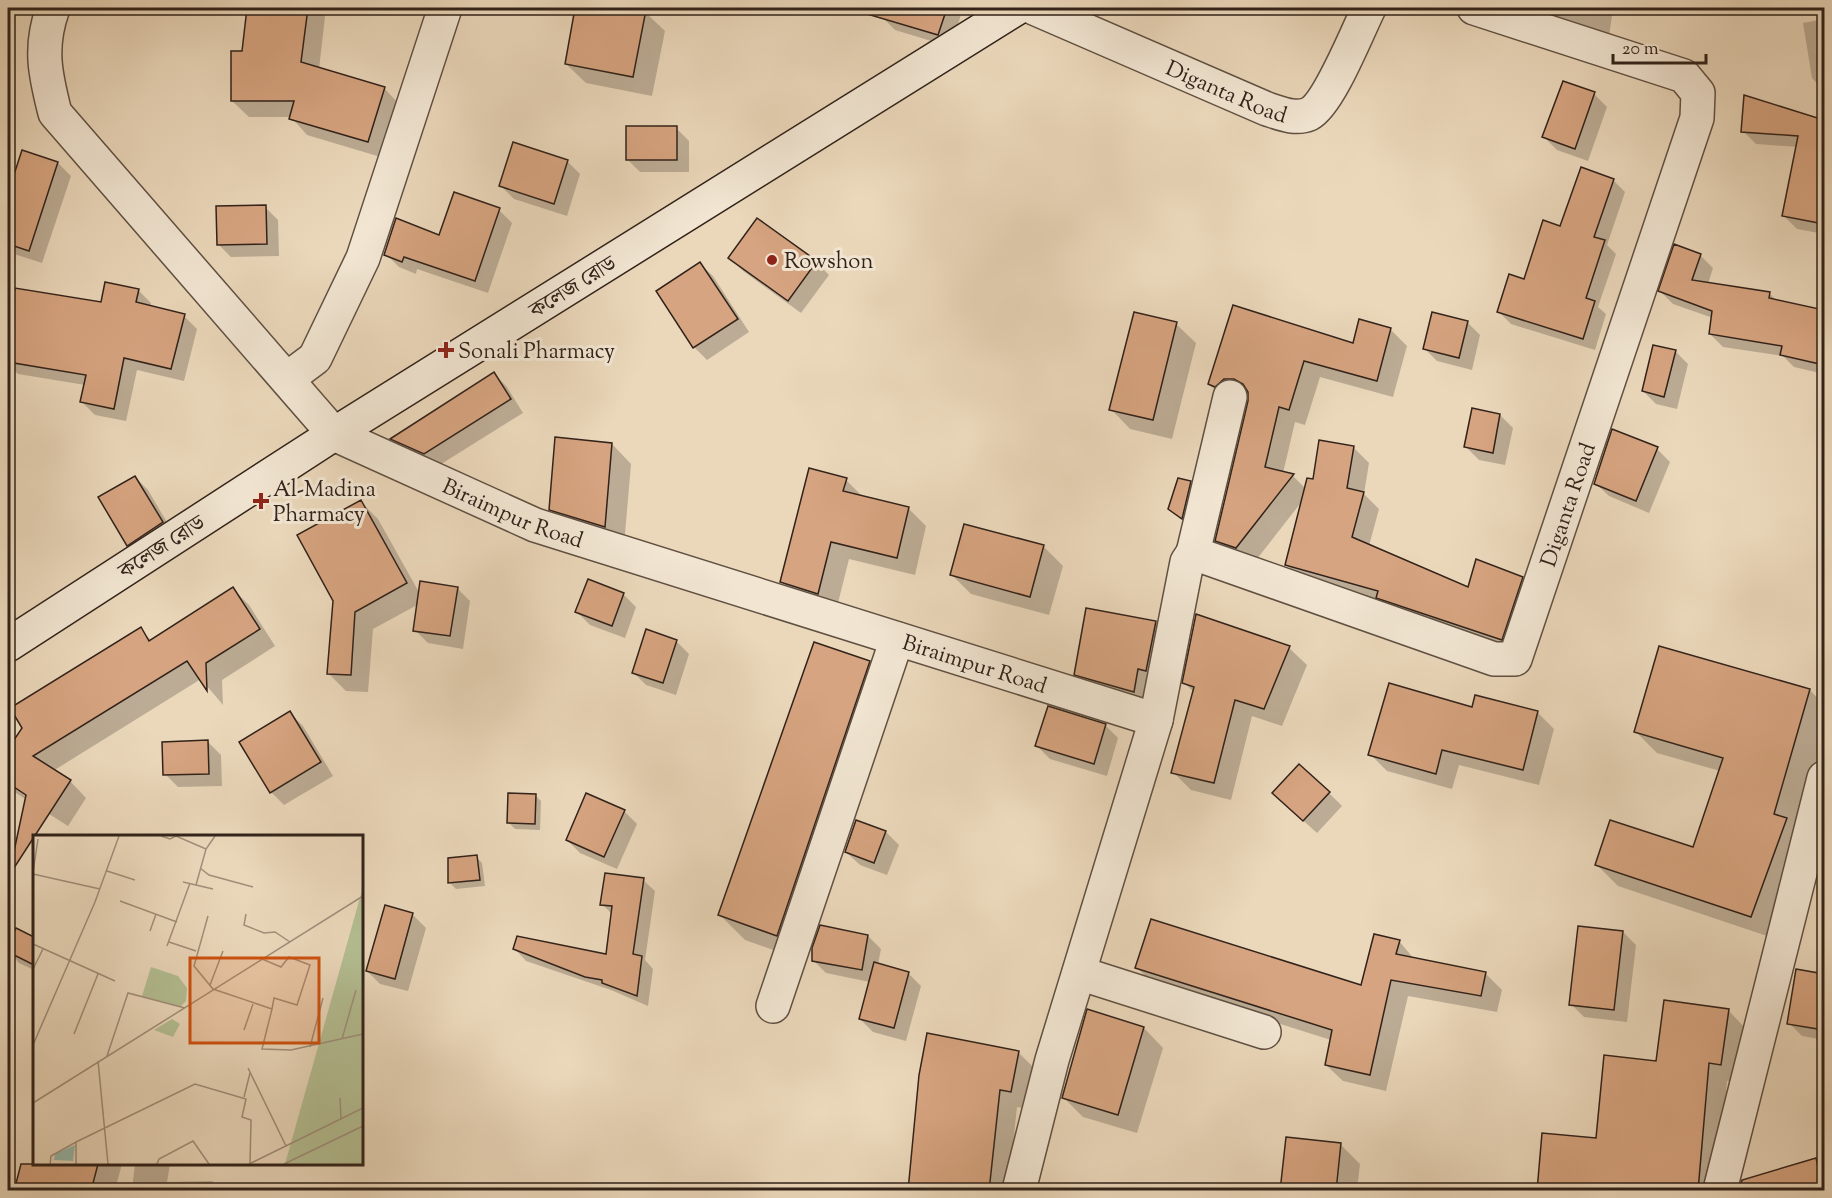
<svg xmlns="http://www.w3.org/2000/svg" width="1832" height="1198" font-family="'Sorts Mill Goudy','Noto Serif Bengali',serif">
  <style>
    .shadow { fill: #0003 }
    .building { fill: #d6a480; stroke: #31221a; stroke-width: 1.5 }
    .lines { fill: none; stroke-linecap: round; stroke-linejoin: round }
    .minor-casing { stroke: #605042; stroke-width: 36 }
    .secondary-casing { stroke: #31221a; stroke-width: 36 }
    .minor { stroke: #f2e6d3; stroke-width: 33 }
    .secondary { stroke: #f2e6d3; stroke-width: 33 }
    .poi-dot { fill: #8f2418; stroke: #f2e6d3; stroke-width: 2 }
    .labels { text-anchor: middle; stroke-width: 6; stroke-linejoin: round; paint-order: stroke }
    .street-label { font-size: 22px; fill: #31221a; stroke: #f2e6d3 }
    .poi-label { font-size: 22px; fill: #31221a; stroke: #f2e6d3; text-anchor: start }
    .inset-road { fill: none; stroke: #a18f7b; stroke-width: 1.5 }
    .view { fill: #cd510e; fill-opacity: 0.15; stroke: #cd510e; stroke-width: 3 }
    .inset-edge { fill: none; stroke: #31221a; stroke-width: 3 }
  </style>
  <rect width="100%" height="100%" fill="#ebd8bb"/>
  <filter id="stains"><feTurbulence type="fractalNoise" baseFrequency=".00333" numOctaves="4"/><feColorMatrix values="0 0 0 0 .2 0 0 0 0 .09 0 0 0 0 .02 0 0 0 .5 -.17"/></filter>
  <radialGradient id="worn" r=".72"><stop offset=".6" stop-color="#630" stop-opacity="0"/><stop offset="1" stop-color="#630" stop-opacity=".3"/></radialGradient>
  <g class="shadow">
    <path d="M249 8H326L319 69 384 88 400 105 384 158 307 135 291 117H249L232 101 243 53Z"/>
    <path d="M577 8H623L645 12 665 31 652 96 586 83 566 64Z"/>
    <path d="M740 8H766L764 15Z"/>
    <path d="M884 8H963L951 47 895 30 882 17Z"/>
    <path d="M1206 8H1253L1208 9Z"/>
    <path d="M1518 8H1613L1608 45Z"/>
    <path d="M1824 19V91L1812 78 1803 23Z"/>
    <path d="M8 45 13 50 8 64Z"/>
    <path d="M1594 94 1607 107 1588 161 1557 150 1544 137Z"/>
    <path d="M1745 97 1824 122V234L1797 229 1784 216 1797 147 1756 144 1743 131Z"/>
    <path d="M676 128 689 141V172H640L627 159Z"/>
    <path d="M23 152 58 163 71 176 42 263 8 252V198Z"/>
    <path d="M567 161 580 174 567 216 514 199 501 186Z"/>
    <path d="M1613 180 1625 192 1607 245 1616 254 1598 307 1606 314 1595 350 1511 324 1499 312 1525 281 1561 228Z"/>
    <path d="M265 207 278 220 279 256 231 257 218 244Z"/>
    <path d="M499 210 512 223 488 293 417 269 416 274 399 267 386 254 440 237Z"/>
    <path d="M1700 255 1713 268 1708 284 1769 293 1777 301 1824 312V374L1794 367 1783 356 1723 347 1710 334 1713 318 1673 304 1660 291Z"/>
    <path d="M730 258 816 262 829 275 801 313 743 271Z"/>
    <path d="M700 264 713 276 749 332 707 360 694 347Z"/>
    <path d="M17 290 102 303 138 290 151 303 150 307 184 316 197 329 184 381 137 370 126 421 95 415 82 402 85 385 18 374 8 364V345Z"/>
    <path d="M1234 307 1354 345 1390 329 1407 346 1393 397 1320 377 1305 425 1295 422 1283 473 1293 476 1306 489 1353 447 1369 463 1364 494 1379 509 1369 546 1469 589 1522 578 1538 594 1517 655 1302 581 1287 565 1303 500 1253 564 1233 557 1217 540 1249 395 1226 400 1209 384Z"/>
    <path d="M1467 322 1480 335 1472 370 1437 361 1424 348Z"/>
    <path d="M1176 324 1196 343 1172 439 1130 429 1111 409Z"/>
    <path d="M1675 351 1688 364 1677 409 1656 404 1643 391Z"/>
    <path d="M494 374 507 387 523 413 438 466 405 451 392 439Z"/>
    <path d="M1500 415 1513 428 1505 465 1479 460 1466 447Z"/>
    <path d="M612 444 631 464 624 546 570 529 550 509Z"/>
    <path d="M1657 449 1670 462 1649 513 1609 496 1595 483Z"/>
    <path d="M135 477 148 490 175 536 141 558 128 545Z"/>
    <path d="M846 480 864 498 908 508 926 526 915 575 849 559 836 611 800 600 782 582Z"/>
    <path d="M1190 483 1203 496 1195 530 1170 508Z"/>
    <path d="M361 502 378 519 420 594 457 588 470 601 463 649 428 643 415 630 419 604 373 629 368 692 346 691 328 673 335 601Z"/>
    <path d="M1043 546 1063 566 1049 615 971 594 952 575Z"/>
    <path d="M8 582 14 592 8 596Z"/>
    <path d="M233 589 249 605 275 646 222 680 223 705 201 679 53 771 70 781 86 798 68 826 16 793 8 799V753L24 728 140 629 152 641Z"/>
    <path d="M623 594 636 607 625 638 590 625 577 612Z"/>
    <path d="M1156 622 1175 642 1153 710 1095 694 1076 674Z"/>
    <path d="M676 641 689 654 676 695 646 685 633 672Z"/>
    <path d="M1289 648 1307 665 1282 726 1252 716 1231 800 1191 790 1173 772 1194 692 1184 683Z"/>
    <path d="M869 662 894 688 802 960 745 940 720 915Z"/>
    <path d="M1810 690 1824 705V736L1797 830 1773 938 1618 886 1597 865 1694 849 1720 771 1657 753 1635 731Z"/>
    <path d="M1473 709 1537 712 1554 729 1539 785 1459 765 1452 789 1387 771 1370 754Z"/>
    <path d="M290 713 303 726 333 776 284 805 271 792 241 742Z"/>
    <path d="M1105 725 1118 738 1107 776 1050 759 1037 746Z"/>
    <path d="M208 742 221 755 222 786 178 787 165 774Z"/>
    <path d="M1329 793 1342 806 1317 833 1287 806Z"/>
    <path d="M535 795 541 801 540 830 515 829 509 823Z"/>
    <path d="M624 811 637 824 617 869 580 853 567 840Z"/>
    <path d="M857 822 886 832 899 845 887 875 860 865 846 852Z"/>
    <path d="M476 857 482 863 485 886 456 889 450 883Z"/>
    <path d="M643 880 655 891 645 960 653 969 648 1006 611 990 526 961 515 949 607 956 613 915 602 904Z"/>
    <path d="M386 907 413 915 426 928 408 991 380 984 367 971Z"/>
    <path d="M17 930 34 939V970L19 963 8 951Z"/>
    <path d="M1623 932 1636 945 1627 1022 1584 1017 1571 1004Z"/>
    <path d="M868 936 881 949 878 964 908 973 921 986 906 1041 873 1032 860 1019 870 982 826 973 813 960Z"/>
    <path d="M1399 941 1415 960 1485 973 1502 990 1497 1012 1408 996 1386 1091 1343 1081 1326 1065 1331 1040 1154 984 1137 968 1363 987Z"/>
    <path d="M1797 971 1824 975V1040L1802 1036 1789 1023Z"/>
    <path d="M1728 1010 1746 1029 1739 1082 1727 1081 1717 1190H1538L1598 1140 1657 1062Z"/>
    <path d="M1088 1011 1144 1028 1163 1048 1137 1133 1083 1117 1063 1097Z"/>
    <path d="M1018 1052 1036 1070 1028 1109 1017 1107 1008 1190H909Z"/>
    <path d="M1340 1144 1360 1164 1357 1190H1282Z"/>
    <path d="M1815 1160 1824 1169V1190H1740Z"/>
    <path d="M48 1164H122L115 1190H15L44 1177Z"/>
    <path d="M135 1164H170L167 1182 212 1181 222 1190H132Z"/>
  </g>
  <g class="building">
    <path d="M247 8H308L301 62 385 87 368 142 289 119 294 101H231V51H242Z"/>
    <path d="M575 8H631L646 10 633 77 565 64Z"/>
    <path d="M868 8H947L938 35 867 14Z"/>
    <path d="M1563 81 1595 92 1575 149 1542 137Z"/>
    <path d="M1744 95 1824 120V224L1782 216 1798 136 1741 132Z"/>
    <rect x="626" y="126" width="51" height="34"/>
    <path d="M513 142 568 160 554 204 499 186Z"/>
    <path d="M22 150 58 162 29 251 8 244V193Z"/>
    <path d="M1581 167 1614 179 1594 237 1605 240 1586 298 1595 301 1583 339 1497 312 1509 274 1524 279 1543 220 1560 226Z"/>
    <path d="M454 192 500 208 475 281 404 257 402 262 384 255 396 218 439 235Z"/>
    <path d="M266 205 267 244 217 245 216 206Z"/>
    <path d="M757 218 817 261 788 301 728 258Z"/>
    <path d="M1674 244 1701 254 1692 280 1770 292 1769 298 1824 310V365L1780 355 1782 346 1709 334 1712 311 1658 291Z"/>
    <path d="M700 262 738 319 693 348 656 291Z"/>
    <path d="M105 282 139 289 136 302 185 314 171 369 124 358 114 409 80 402 86 375 8 362V336L15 288 101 302Z"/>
    <path d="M1233 305 1353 343 1359 319 1391 328 1377 381 1304 361 1289 410 1279 407 1265 467 1294 474 1236 548 1215 541 1248 401V392L1243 384 1234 379H1224L1215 387 1208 384Z"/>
    <path d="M1134 312 1177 322 1153 420 1109 410Z"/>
    <path d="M1432 312 1468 321 1459 358 1423 349Z"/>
    <path d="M1653 345 1676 350 1664 397 1642 391Z"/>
    <path d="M494 372 511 399 424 454 390 439Z"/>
    <path d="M1472 408 1500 414 1493 453 1464 447Z"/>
    <path d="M1612 429 1658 447 1636 501 1594 484Z"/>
    <path d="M555 437 612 443 605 527 549 510Z"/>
    <path d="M1319 440 1354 446 1347 488 1364 492 1352 537 1468 587 1476 559 1523 577 1502 640 1376 598 1378 591 1285 565 1307 478 1313 479Z"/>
    <path d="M809 468 847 478 843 491 909 507 897 558 831 542 818 594 780 582Z"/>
    <path d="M135 476 163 522 127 546 98 497Z"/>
    <path d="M1178 478 1191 481 1182 519 1168 509Z"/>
    <path d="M361 500 407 583 355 612 351 675 327 674 333 601 297 535Z"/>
    <path d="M964 524 1044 545 1030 597 950 575Z"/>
    <path d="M588 579 624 593 612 626 575 612Z"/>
    <path d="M420 581 458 587 450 636 413 631Z"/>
    <path d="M233 587 260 629 206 663 207 691 187 661 33 756 71 780 12 871 10 870 26 795 8 783V740L12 743 22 728 10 708 141 627 149 641Z"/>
    <path d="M1086 608 1156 621 1146 671 1138 669 1134 692 1074 675Z"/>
    <path d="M1196 614 1290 646 1264 709 1235 700 1214 783 1171 773 1194 687 1182 683Z"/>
    <path d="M646 629 677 640 663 683 632 673Z"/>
    <path d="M814 642 870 661 777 936 718 915Z"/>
    <path d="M1659 646 1810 689 1774 814 1787 818 1751 917 1595 865 1610 820 1693 847 1723 758 1634 732Z"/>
    <path d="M1389 683 1472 707 1475 695 1538 711 1523 770 1442 750 1436 774 1368 755Z"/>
    <path d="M1048 706 1106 724 1094 764 1035 746Z"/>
    <path d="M290 711 321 762 270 793 239 742Z"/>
    <path d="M208 740 209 774 163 775 162 742Z"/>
    <path d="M1299 764 1330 792 1303 821 1272 793Z"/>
    <path d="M508 793 536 794 535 824 507 823Z"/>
    <path d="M586 793 625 810 604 857 566 840Z"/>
    <path d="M856 820 886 831 874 863 845 852Z"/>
    <path d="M477 855 480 880 448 883V858Z"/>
    <path d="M605 873 644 878 633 954 642 956 637 996 602 983V980L585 977 513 949 517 936 606 954 612 906 600 905Z"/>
    <path d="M385 905 413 913 395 979 366 971Z"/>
    <path d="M1151 919 1361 985 1374 934 1400 940 1396 954 1486 972 1481 996 1391 980 1370 1075 1325 1065 1332 1030 1135 968Z"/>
    <path d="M820 925 868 935 862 970 812 961V948Z"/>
    <path d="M1578 926 1623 931 1614 1010 1569 1005Z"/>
    <path d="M16 928 34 937V965L8 952V944Z"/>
    <path d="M874 962 909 972 894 1028 859 1019Z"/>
    <path d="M1796 969 1824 974V1030L1787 1024Z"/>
    <path d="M1664 1000 1729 1009 1721 1065 1709 1063 1698 1191H1537L1542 1133 1596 1138 1604 1055 1656 1061Z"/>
    <path d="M1087 1009 1144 1027 1118 1115 1062 1098Z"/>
    <path d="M927 1033 1019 1051 1011 1092 1000 1090 989 1191H908L919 1075Z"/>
    <path d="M1286 1137 1341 1143 1336 1191H1280Z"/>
    <path d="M1816 1158 1824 1191H1739L1742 1180Z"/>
    <path d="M21 1164H98L91 1191H14Z"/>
  </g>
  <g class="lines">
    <g class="minor-casing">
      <g id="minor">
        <path id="s1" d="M53 8C39 47 45 74 55 113L334 434 535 525 1156 720 1052 1060 1019 1190"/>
        <path id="s2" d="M1034 8 1267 109C1280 113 1295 120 1309 114 1329 104 1358 30 1369 8"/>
        <path d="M287 379 315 358 363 258 445 8"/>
        <path d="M1193 553 1230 397"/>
        <path id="s3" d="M1156 720 1187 562 1193 553 1494 659H1515L1697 118 1698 93 1684 76 1474 8"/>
        <path d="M1079 973 1264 1032"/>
        <path d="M773 1006 897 639"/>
        <path d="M1720 1190 1824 778"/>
      </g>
    </g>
    <g class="secondary-casing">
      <path id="secondary" d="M8 645 334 434 1017 8"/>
    </g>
    <use href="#minor" class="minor"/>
    <use href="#secondary" class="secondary"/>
  </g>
  <g class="poi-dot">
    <circle cx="772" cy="260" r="6"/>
    <path d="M443 341h6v6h6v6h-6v6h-6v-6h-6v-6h6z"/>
    <path d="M258 492h6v6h6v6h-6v6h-6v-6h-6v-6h6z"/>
  </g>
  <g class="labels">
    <g class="street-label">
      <text dy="8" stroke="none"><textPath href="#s2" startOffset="210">Diganta Road</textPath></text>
      <text transform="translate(572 286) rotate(-32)" y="8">কলেজ রোড</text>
      <text dy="8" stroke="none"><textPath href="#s3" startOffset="675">Diganta Road</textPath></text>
      <text dy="8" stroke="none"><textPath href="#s1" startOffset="728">Biraimpur Road</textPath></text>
      <text transform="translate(161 546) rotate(-33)" y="8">কলেজ রোড</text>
      <text dy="8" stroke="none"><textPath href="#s1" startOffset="1214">Biraimpur Road</textPath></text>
    </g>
    <g class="poi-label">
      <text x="784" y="268">Rowshon</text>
      <text x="458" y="358">Sonali Pharmacy</text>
      <text x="273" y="496">Al-Madina<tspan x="273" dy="25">Pharmacy</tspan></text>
    </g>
  </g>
  <g transform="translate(33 835)">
    <rect width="330" height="330" fill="#ebd8bb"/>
    <path d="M330 52V329H252ZM118 132 145 141 154 153 153 166 147 172 109 161ZM139 184 147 189 140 202 121 195Z" fill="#b4bf93"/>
    <path d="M42 310 40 326 21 325 22 319Z" fill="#98baae"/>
    <path class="inset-road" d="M128 1 137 4 143 1 173 14M167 33 176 40 220 52M74 36 102 45M0 37 5 4M0 39 67 54M150 47 180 54M163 50 173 14 182 1M87 66 144 87M213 79 211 90 231 98 242 97 257 107M175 81 161 131 180 154 239 174 229 214 258 215 330 199M117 96 123 79M136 107 163 116M0 109 82 146M134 111 157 48M229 124 248 132 256 122 277 130 264 170 241 163 239 174M0 134 10 114M177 150 190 116M211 195 220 169M41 199 65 139M309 204 323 155M0 210 62 67 86 1M277 212 290 163M74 221 95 158 152 173M65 226 75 329M215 233 253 311M211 262 217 238M307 263 308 284M0 268 330 61M43 307 162 249 213 264 209 282 218 285 217 329M17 329 18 321 43 307V329M124 329 126 324 160 306 176 329M216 329 330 273M251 329 330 291"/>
    <path class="view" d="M157 123H286V208H157Z"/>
    <rect width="330" height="330" class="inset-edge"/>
  </g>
  <rect width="1832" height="1198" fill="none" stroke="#ebd8bb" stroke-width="30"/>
  <rect x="9" y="9" width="1814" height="1180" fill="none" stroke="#31221a" stroke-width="3"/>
  <rect x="15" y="15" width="1802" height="1168" fill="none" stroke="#31221a" stroke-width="1.5"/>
  <path d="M1613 54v9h93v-9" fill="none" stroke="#31221a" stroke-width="3"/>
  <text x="1622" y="54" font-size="18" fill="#31221a" stroke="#f2e6d3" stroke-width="4.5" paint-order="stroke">20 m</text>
  <rect width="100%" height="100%" filter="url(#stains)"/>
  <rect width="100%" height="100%" fill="url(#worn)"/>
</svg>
